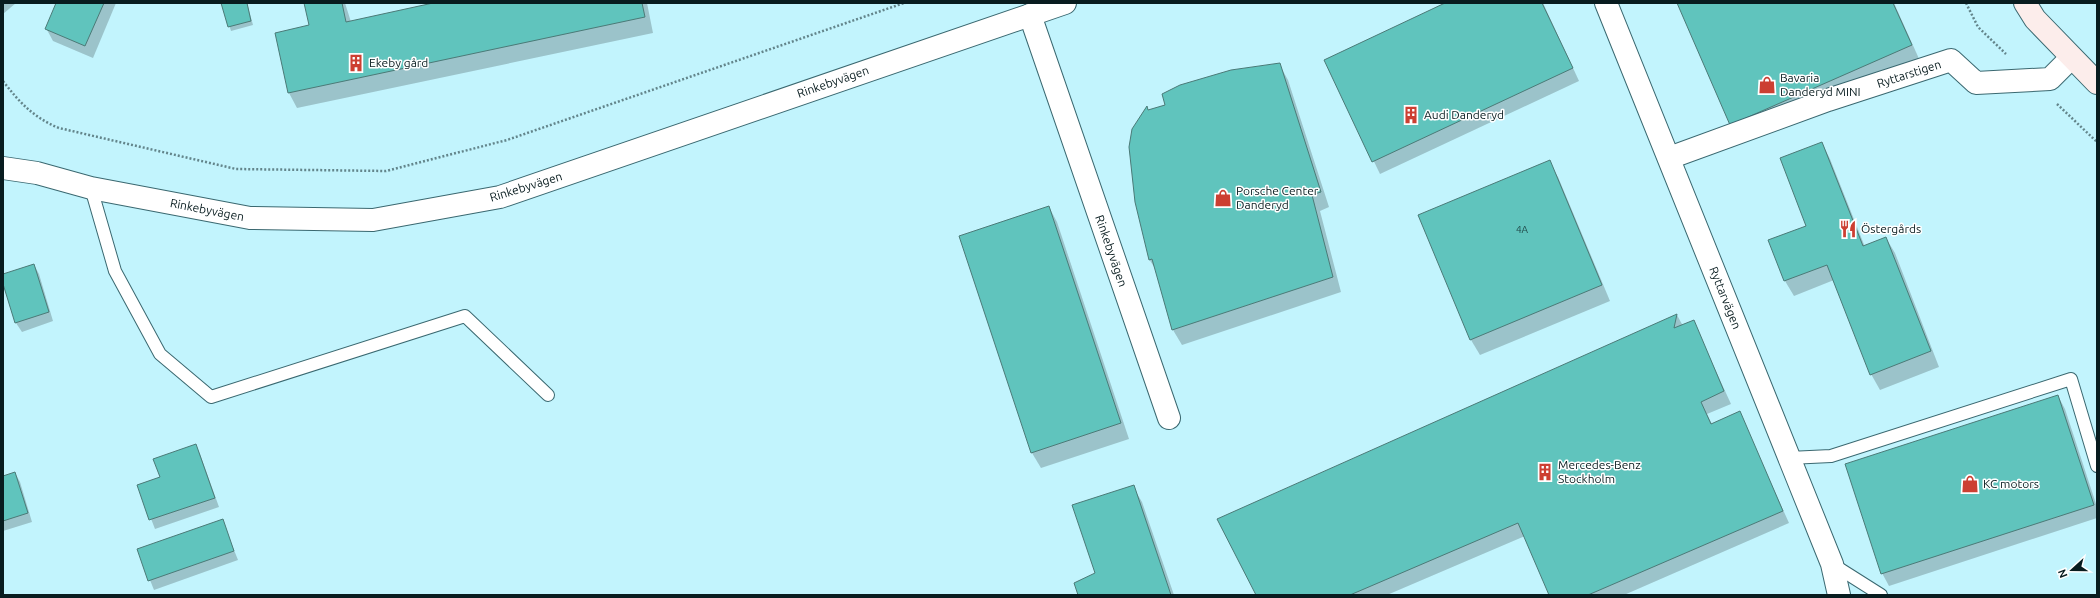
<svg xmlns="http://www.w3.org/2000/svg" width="2100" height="598" font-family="Ubuntu,sans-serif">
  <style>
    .shadow { fill: #0003 }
    .building { fill: #60c4bd; stroke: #4b7a77 }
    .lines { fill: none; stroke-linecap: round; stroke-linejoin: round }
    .lane-casing { stroke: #3a6870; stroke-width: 14 }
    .street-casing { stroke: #3a6870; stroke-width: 24 }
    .secondary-casing { stroke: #3a6870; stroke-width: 24 }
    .path { stroke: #63858b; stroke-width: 2.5; stroke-dasharray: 2 2; stroke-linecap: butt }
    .lane { stroke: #fff; stroke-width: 12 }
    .street { stroke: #fff; stroke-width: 22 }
    .secondary { stroke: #fcedeb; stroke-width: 22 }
    .labels { text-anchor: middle; stroke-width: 3; stroke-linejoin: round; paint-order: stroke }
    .number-label { font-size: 10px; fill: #1e4646 }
    .poi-label { font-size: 12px; fill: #081c1f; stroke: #fff; text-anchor: start }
    .street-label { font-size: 12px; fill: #081c1f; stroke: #fff }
  </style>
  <rect width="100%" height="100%" fill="#c2f4fd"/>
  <g class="shadow">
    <path d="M3 3H16L3 14Z"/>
    <path d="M57 3H116L93 58 53 41 46 28Z"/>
    <path d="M222 3H247L253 25 231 31Z"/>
    <path d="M305 3H345L351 22 438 3H647L653 33 297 108 289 93 276 33 310 26Z"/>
    <path d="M1447 3H1543L1579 81 1380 174 1325 60Z"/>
    <path d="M1678 3H1894L1920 61 1740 140Z"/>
    <path d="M1279 64 1288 80 1329 207 1320 211 1341 292 1182 345 1173 330 1156 270 1149 259 1148 111Z"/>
    <path d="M1822 143 1830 159 1865 247 1886 238 1895 253 1939 367 1880 390 1871 374 1834 280 1794 296 1785 281 1770 241 1808 226Z"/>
    <path d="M1549 162 1558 177 1610 301 1480 355 1471 340 1420 215Z"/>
    <path d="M1049 207 1057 222 1129 439 1041 468 1032 453 961 236Z"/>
    <path d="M34 265 39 274 53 321 22 332 16 323 3 280V275Z"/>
    <path d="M1677 315 1683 326 1693 321 1731 404 1707 414 1712 424 1739 412 1789 523 1624 595H1550L1525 536 1387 595H1257L1218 520Z"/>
    <path d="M2058 396 2065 409 2097 507V518L1889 586 1882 573Z"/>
    <path d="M195 445 200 454 219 507 155 529 138 485 161 477Z"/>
    <path d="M15 473 20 482 32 522 3 531V477Z"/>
    <path d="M1133 487 1142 502 1174 595H1079L1096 573Z"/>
    <path d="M222 520 238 560 154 590 138 550Z"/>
  </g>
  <g class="building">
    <path d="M56 3H104L85 46 45 29Z"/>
    <path d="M221 3H247L251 21 228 27Z"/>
    <path d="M304 3H342L346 22 433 3H642L645 17 288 93 275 33 309 25Z"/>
    <path d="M1445 3H1542L1573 68 1372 162 1324 60Z"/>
    <path d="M1677 3H1893L1912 45 1730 125Z"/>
    <path d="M1280 63 1321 192 1312 195 1333 277 1172 330 1152 259 1149 260 1135 202 1129 147 1132 129 1147 106 1148 110 1165 105 1162 94 1180 85 1231 70Z"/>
    <path d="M1822 142 1863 246 1886 237 1931 351 1870 375 1827 265 1784 281 1768 240 1806 226 1780 158Z"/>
    <path d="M1550 160 1602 285 1470 340 1418 215Z"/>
    <path d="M1049 206 1121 423 1031 453 959 236Z"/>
    <path d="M34 264 49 312 15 323 3 284V274Z"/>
    <path d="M1677 314 1674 328 1694 320 1724 391 1701 402 1711 424 1740 411 1783 511 1588 595H1549L1518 523 1350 595H1256L1217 519Z"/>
    <path d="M2058 395 2094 505 1881 574 1845 464Z"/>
    <path d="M196 444 215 498 149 520 137 485 160 477 153 459Z"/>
    <path d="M15 472 28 513 3 521V476Z"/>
    <path d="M1134 485 1171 595H1078L1074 583 1095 573 1072 505Z"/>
    <path d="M223 519 234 551 148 581 137 549Z"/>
  </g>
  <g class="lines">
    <g class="lane-casing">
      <g id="lane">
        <path d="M91 188 115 271 160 354 211 397 465 316 548 395"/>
        <path d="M1789 458 1831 456 2071 379 2097 466"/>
        <path d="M1832 564 1881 595"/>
      </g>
    </g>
    <g class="street-casing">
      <g id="street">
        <path d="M1606 3 1832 564 1839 595"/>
        <path d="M1030 15 1169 418"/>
        <path d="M1669 158 1828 100 1951 60 1976 83 2050 79 2071 58"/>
        <path d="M3 168 37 173 91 188 250 218 373 220 500 197 1065 3"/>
      </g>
    </g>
    <g class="secondary-casing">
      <path id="secondary" d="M2025 3 2035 19 2097 83"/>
    </g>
    <g class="path">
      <path d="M1966 3 1978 27 2006 54"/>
      <path d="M3 81C19 102 34 118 59 128L236 169 386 171 507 140 904 3"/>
      <path d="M2057 104 2097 142"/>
    </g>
    <use href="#lane" class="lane"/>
    <use href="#street" class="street"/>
    <use href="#secondary" class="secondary"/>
  </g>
  <defs>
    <g id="building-bare" transform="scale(1.38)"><path d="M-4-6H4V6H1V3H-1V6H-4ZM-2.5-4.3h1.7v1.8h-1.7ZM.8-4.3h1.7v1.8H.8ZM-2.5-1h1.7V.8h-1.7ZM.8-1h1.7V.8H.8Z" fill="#cc3f32" stroke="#fff" stroke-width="2.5" paint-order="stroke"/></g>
    <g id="shop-bare" transform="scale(1.38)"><path d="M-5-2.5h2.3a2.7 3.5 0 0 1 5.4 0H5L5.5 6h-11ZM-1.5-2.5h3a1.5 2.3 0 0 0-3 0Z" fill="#cc3f32" stroke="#fff" stroke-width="2.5" paint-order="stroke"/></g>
    <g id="restaurant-bare" transform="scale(1.38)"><path d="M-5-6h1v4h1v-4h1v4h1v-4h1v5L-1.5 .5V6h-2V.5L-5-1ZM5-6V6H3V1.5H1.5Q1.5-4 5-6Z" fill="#cc3f32" stroke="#fff" stroke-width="2.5" paint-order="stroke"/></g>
  </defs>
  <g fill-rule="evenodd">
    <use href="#building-bare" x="356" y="63"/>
    <use href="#shop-bare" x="1767" y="85"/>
    <use href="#building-bare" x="1411" y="115"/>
    <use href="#shop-bare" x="1223" y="198"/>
    <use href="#restaurant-bare" x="1848" y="229"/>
    <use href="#building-bare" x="1545" y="472"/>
    <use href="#shop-bare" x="1970" y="484"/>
  </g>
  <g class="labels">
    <g class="number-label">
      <text x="1522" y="233">4A</text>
    </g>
    <g class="poi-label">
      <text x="369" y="67">Ekeby gård</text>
      <text x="1780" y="82">Bavaria<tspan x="1780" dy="14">Danderyd MINI</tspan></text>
      <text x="1424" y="119">Audi Danderyd</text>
      <text x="1236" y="195">Porsche Center<tspan x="1236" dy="14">Danderyd</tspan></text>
      <text x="1861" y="233">Östergårds</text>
      <text x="1558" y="469">Mercedes-Benz<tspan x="1558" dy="14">Stockholm</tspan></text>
      <text x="1983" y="488">KC motors</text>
    </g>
    <g class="street-label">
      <text transform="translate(1909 74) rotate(-18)" y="4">Ryttarstigen</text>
      <text transform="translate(833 82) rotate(-19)" y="4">Rinkebyvägen</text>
      <text transform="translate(526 187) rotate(-17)" y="4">Rinkebyvägen</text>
      <text transform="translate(207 210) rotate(11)" y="4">Rinkebyvägen</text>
      <text transform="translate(1111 251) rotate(71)" y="4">Rinkebyvägen</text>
      <text transform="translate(1725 298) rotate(68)" y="4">Ryttarvägen</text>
    </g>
  </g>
  <rect width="2100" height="598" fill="none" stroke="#081c1f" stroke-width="8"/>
  <g transform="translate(2072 570) rotate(249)" stroke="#ffffff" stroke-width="3" paint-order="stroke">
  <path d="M0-3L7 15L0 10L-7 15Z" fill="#081c1f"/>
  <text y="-6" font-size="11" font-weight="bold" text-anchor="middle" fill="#081c1f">N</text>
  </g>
</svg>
